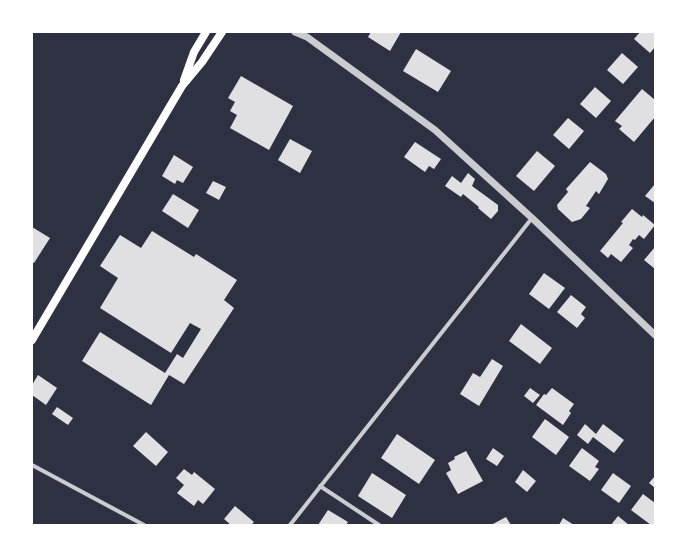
<svg xmlns="http://www.w3.org/2000/svg" width="687" height="557" font-family="'Archivo Narrow',sans-serif">
  <style>
    .building { fill: #e0e0e3 }
    .lines { fill: none; stroke-linecap: round; stroke-linejoin: round }
    .minor { stroke: #caccd0; stroke-width: 4 }
    .tertiary { stroke: #caccd0; stroke-width: 7 }
    .secondary { stroke: #fff; stroke-width: 8 }
  </style>
  <rect width="100%" height="100%" fill="#2d3142"/>
  <g class="building">
    <path d="M371 32H401L390 51 368 37Z"/>
    <path d="M640 32H655V47L650 53 634 39Z"/>
    <path d="M416 49 451 71 438 92 403 71Z"/>
    <path d="M622 53 638 67 623 84 607 70Z"/>
    <path d="M241 76 293 106 269 150 230 128 237 115 230 111 235 102 228 98Z"/>
    <path d="M595 87 611 101 596 118 580 104Z"/>
    <path d="M642 89 655 100V117L634 142 619 129 622 126 615 121Z"/>
    <path d="M568 118 584 131 569 149 553 135Z"/>
    <path d="M290 139 312 151 300 173 278 160Z"/>
    <path d="M415 142 441 159 434 169 429 166 425 172 404 157Z"/>
    <path d="M537 151 555 166 534 191 516 176Z"/>
    <path d="M174 155 193 167 183 183 177 180 175 184 162 176Z"/>
    <path d="M590 162 606 174 608 179 599 194 596 191 586 206 590 208 581 219 572 222 558 209 557 205 568 192 566 189Z"/>
    <path d="M468 173 475 179 472 186 498 205V211L491 219 478 208 479 207 463 194 461 197 445 186 452 176 461 183Z"/>
    <path d="M213 181 226 187 219 200 206 193Z"/>
    <path d="M655 184V203L645 196Z"/>
    <path d="M173 194 199 210 188 228 162 211Z"/>
    <path d="M632 209 642 217 643 215 655 225 644 239 639 235 635 240 633 239 629 245 633 248 621 262 611 254 608 258 600 251 623 223 621 222Z"/>
    <path d="M32 227 50 238 34 263 32 262Z"/>
    <path d="M152 231 194 257 196 254 237 280 224 300 234 308 184 384 169 375 151 405 82 361 100 332 165 373 177 354 183 358 201 329 190 323 171 353 100 308 118 278 100 266 120 235 141 248Z"/>
    <path d="M655 247V269L644 260Z"/>
    <path d="M544 273 565 288 549 309 529 294Z"/>
    <path d="M571 295 586 307 581 314 585 318 577 328 557 312Z"/>
    <path d="M521 324 552 348 540 364 509 341Z"/>
    <path d="M492 359 503 366 479 406 460 394 473 373 480 377Z"/>
    <path d="M38 375 57 388 46 405 32 395V385Z"/>
    <path d="M530 388 540 395 533 403 524 396Z"/>
    <path d="M552 388 574 404 569 411 571 413 563 425 536 405 544 394 546 395Z"/>
    <path d="M57 407 73 418 68 425 52 414Z"/>
    <path d="M545 419 569 437 556 455 532 437Z"/>
    <path d="M585 424 596 434 603 424 624 440 614 453 593 437 588 444 577 435Z"/>
    <path d="M146 432 168 452 156 466 133 446Z"/>
    <path d="M397 434 435 460 419 484 381 458Z"/>
    <path d="M493 448 504 456 497 466 486 459Z"/>
    <path d="M582 448 599 461 595 467 599 469 590 481 569 466Z"/>
    <path d="M466 451 483 481 458 494 446 473 451 470 448 463 455 459 454 457Z"/>
    <path d="M184 469 192 475 194 472 215 489 203 504 198 500 194 506 177 493 184 485 176 478Z"/>
    <path d="M523 470 536 481 527 492 515 482Z"/>
    <path d="M372 473 406 495 392 518 358 496Z"/>
    <path d="M613 473 631 486 619 503 601 490Z"/>
    <path d="M655 476V488L649 483Z"/>
    <path d="M643 494 655 503V525H651L631 510Z"/>
    <path d="M235 506 254 522 251 525H231L224 519Z"/>
    <path d="M328 510 348 522 346 525H318Z"/>
    <path d="M618 516 629 525H611Z"/>
    <path d="M506 517 511 525H491Z"/>
    <path d="M563 518 574 525H559Z"/>
  </g>
  <g class="lines">
    <g class="minor">
      <path d="M32 465 144 525"/>
      <path d="M320 486 379 525"/>
      <path d="M290 525 532 218"/>
    </g>
    <path class="tertiary" d="M295 32 307 37 435 130 532 218 655 335"/>
    <g class="secondary">
      <path d="M184 80 194 52 206 32"/>
      <path d="M32 340 182 86 202 62 222 32"/>
    </g>
  </g>
  <rect width="687" height="557" fill="none" stroke="#ffffff" stroke-width="66"/>
</svg>
